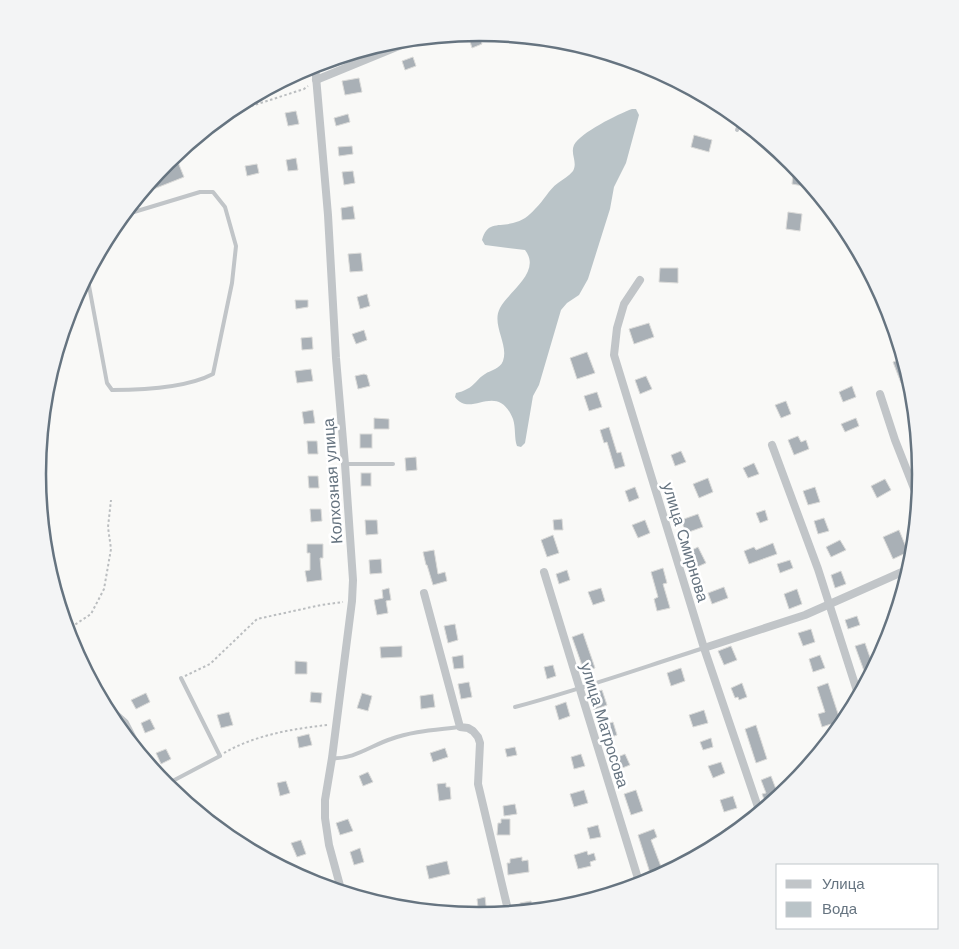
<svg xmlns="http://www.w3.org/2000/svg" width="959" height="949" font-family="Arial,sans-serif">
  <style>
    .water { fill: #bac4c8 }
    .building { fill: #a9b0b6; stroke: #dbdbd9 }
    .lines { fill: none; stroke-linecap: round; stroke-linejoin: round }
    .path { stroke: #bbbec0; stroke-width: 2; stroke-dasharray: 2.5 2.5; stroke-linecap: butt }
    .service { stroke: #c1c5c8; stroke-width: 4 }
    .minor { stroke: #c1c5c8; stroke-width: 8 }
    .labels { text-anchor: middle; stroke-width: 5; stroke-linejoin: round; paint-order: stroke }
    .street-label { font-size: 16px; fill: #667480; stroke: #fff }
    .rim { fill: none; stroke: #667480; stroke-width: 2.5 }
  </style>
  <rect width="100%" height="100%" fill="#f9f9f7"/>
  <path class="water" d="M632 109H636L639 115 626 163 614 187 610 209 588 279 579 295 567 303 561 310 539 385 533 396 525 443 521 447 517 446C514 438 516 428 513 419 497 380 471 419 455 397L456 393C460 392 464 391 467 389 474 386 478 378 485 374 491 370 500 369 503 361 509 344 491 325 500 308 509 291 542 272 525 250L485 245 482 240C487 221 498 227 513 223 522 221 529 216 535 209 544 201 548 190 558 183 563 179 569 176 573 171 578 162 570 154 574 145 580 133 618 114 632 109Z"/>
  <g class="building">
    <path d="M474 33H478L482 44 472 48 468 35Z"/>
    <path d="M413 57 416 66 405 70 402 61Z"/>
    <path d="M359 78 362 92 345 95 342 81Z"/>
    <path d="M296 111 299 124 288 126 285 113Z"/>
    <path d="M348 114 350 122 336 126 334 118Z"/>
    <path d="M694 135 712 140 709 152 691 147Z"/>
    <path d="M352 146 353 154 339 156 338 147Z"/>
    <path d="M175 155 184 177 141 194 167 162Z"/>
    <path d="M296 158 298 170 288 171 286 160Z"/>
    <path d="M257 164 259 173 247 176 245 166Z"/>
    <path d="M794 164 806 179 805 178 803 186 792 184Z"/>
    <path d="M353 171 355 183 344 185 342 172Z"/>
    <path d="M353 206 355 219 342 220 341 208Z"/>
    <path d="M788 212 802 214 800 231 786 229Z"/>
    <path d="M361 253 363 271 350 272 348 254Z"/>
    <path d="M660 268H678V283L659 282Z"/>
    <path d="M367 294 370 306 360 309 357 297Z"/>
    <path d="M295 300H308V307L296 309Z"/>
    <path d="M649 323 654 337 634 344 629 329Z"/>
    <path d="M364 330 367 340 356 344 352 334Z"/>
    <path d="M312 337 313 349 302 350 301 338Z"/>
    <path d="M587 352 595 373 577 379 570 358Z"/>
    <path d="M904 358 910 380 901 383 893 362Z"/>
    <path d="M311 369 313 381 297 383 295 371Z"/>
    <path d="M364 374 367 375 370 386 358 389 355 376Z"/>
    <path d="M646 376 652 389 640 394 635 380Z"/>
    <path d="M852 386 856 397 843 402 839 392Z"/>
    <path d="M597 392 602 407 589 411 584 396Z"/>
    <path d="M786 401 791 414 781 418 775 405Z"/>
    <path d="M313 410 315 423 304 424 302 412Z"/>
    <path d="M374 418 389 419V429H374Z"/>
    <path d="M856 418 859 426 845 432 841 424Z"/>
    <path d="M609 427 617 453 621 452 625 466 615 469 607 442 604 443 600 430Z"/>
    <rect x="360" y="434" width="12" height="14"/>
    <path d="M798 436 801 442 806 440 809 449 794 455 788 440Z"/>
    <path d="M307 441H317L318 454H308Z"/>
    <path d="M681 451 686 462 675 466 671 455Z"/>
    <path d="M416 457 417 470 406 471 405 458Z"/>
    <path d="M754 463 759 474 748 478 743 468Z"/>
    <rect x="361" y="473" width="10" height="13"/>
    <path d="M308 476H318L319 488H309Z"/>
    <path d="M708 478 713 492 699 498 693 484Z"/>
    <path d="M885 479 891 490 877 498 871 486Z"/>
    <path d="M635 487 639 498 629 502 625 491Z"/>
    <path d="M815 487 820 502 808 505 803 491Z"/>
    <path d="M310 509H321L322 521 311 522Z"/>
    <path d="M765 510 768 520 760 523 756 513Z"/>
    <path d="M698 514 703 527 686 533 681 520Z"/>
    <path d="M824 518 829 531 818 534 814 521Z"/>
    <path d="M562 519 563 530H554L553 520Z"/>
    <path d="M365 520H377L378 534 366 535Z"/>
    <path d="M645 520 650 533 638 538 632 525Z"/>
    <path d="M899 530 908 552 893 559 883 537Z"/>
    <path d="M553 535 559 553 547 557 541 540Z"/>
    <path d="M840 540 846 550 831 557 826 547Z"/>
    <path d="M773 543 777 554 749 564 744 551 754 547 756 550Z"/>
    <path d="M307 544H323V558H320L322 580 307 582 305 571 310 570V553H307Z"/>
    <path d="M698 547 706 563 697 567 688 552Z"/>
    <path d="M434 550 438 574 445 572 447 581 433 585 427 565H426L423 552Z"/>
    <path d="M381 559 382 573 370 574 369 560Z"/>
    <path d="M790 560 793 568 780 573 777 564Z"/>
    <path d="M663 568 667 583 663 584 670 608 657 611 654 599 658 597 651 572Z"/>
    <path d="M567 570 570 580 559 584 556 574Z"/>
    <path d="M841 571 846 584 835 588 831 575Z"/>
    <path d="M724 587 728 598 712 604 708 593Z"/>
    <path d="M389 588 391 600 386 601 388 613 377 615 374 600 383 598 382 590Z"/>
    <path d="M601 588 605 601 593 605 588 592Z"/>
    <path d="M797 589 802 604 789 609 784 594Z"/>
    <path d="M857 616 860 625 848 629 845 620Z"/>
    <path d="M455 624 458 640 448 643 444 626Z"/>
    <path d="M811 629 815 642 803 646 798 633Z"/>
    <path d="M583 633 595 668 584 671 572 637Z"/>
    <path d="M865 643 874 669 868 682 855 646Z"/>
    <path d="M402 646V657L381 658 380 647Z"/>
    <path d="M731 646 737 660 724 665 718 651Z"/>
    <path d="M463 655 464 668 454 669 452 657Z"/>
    <path d="M820 655 825 668 813 672 809 659Z"/>
    <path d="M295 661 307 662V674H295Z"/>
    <path d="M553 665 556 676 547 679 544 667Z"/>
    <path d="M681 668 685 681 671 686 667 673Z"/>
    <path d="M469 682 472 697 461 699 458 684Z"/>
    <path d="M742 683 747 697 739 700 738 697 735 698 731 688Z"/>
    <path d="M828 683 842 726 834 735 831 724 822 727 818 714 825 712 817 687Z"/>
    <path d="M602 690 607 705 594 710 589 694Z"/>
    <path d="M311 692 322 693 321 703 310 702Z"/>
    <path d="M146 693 150 702 136 709 131 700Z"/>
    <path d="M362 693 372 696 368 711 357 708Z"/>
    <path d="M433 694 435 707 421 709 420 696Z"/>
    <path d="M566 702 570 716 559 720 555 706Z"/>
    <path d="M704 710 708 723 693 727 689 715Z"/>
    <path d="M229 712 233 725 221 728 217 715Z"/>
    <path d="M150 719 155 729 145 733 141 723Z"/>
    <path d="M613 722 617 735 606 739 602 726Z"/>
    <path d="M756 725 767 759 756 763 745 729Z"/>
    <path d="M309 734 312 745 299 748 297 737Z"/>
    <path d="M711 738 713 747 703 750 700 742Z"/>
    <path d="M515 747 517 755 507 757 505 749Z"/>
    <path d="M445 748 448 757 433 762 430 753Z"/>
    <path d="M166 749 171 759 161 764 156 753Z"/>
    <path d="M581 754 585 766 574 769 571 757Z"/>
    <path d="M625 754 630 765 617 770 613 759Z"/>
    <path d="M721 762 725 773 713 778 708 766Z"/>
    <path d="M368 772 373 782 363 786 359 776Z"/>
    <path d="M771 776 779 797 767 807 762 794 766 793 761 780Z"/>
    <path d="M286 781 290 793 280 796 277 783Z"/>
    <path d="M446 783V787H450L451 799 439 801 437 784Z"/>
    <path d="M584 790 588 803 574 807 570 794Z"/>
    <path d="M636 790 643 811 631 815 624 794Z"/>
    <path d="M733 796 737 808 724 812 720 800Z"/>
    <path d="M515 804 517 814 504 816 503 806Z"/>
    <path d="M348 819 353 831 340 835 336 823Z"/>
    <path d="M501 819H510V835H497L498 823H501Z"/>
    <path d="M750 821 732 836 729 839 725 829Z"/>
    <path d="M598 825 601 837 590 839 587 828Z"/>
    <path d="M654 829 657 837 651 840 663 872 651 876 638 835Z"/>
    <path d="M301 840 306 854 297 857 291 843Z"/>
    <path d="M360 848 364 862 354 865 350 852Z"/>
    <path d="M587 851 588 855 594 853 596 860 590 862 591 866 578 869 574 855Z"/>
    <path d="M522 857V861L528 860 529 872 508 875 507 863H510V859Z"/>
    <path d="M447 861 450 874 429 879 426 866Z"/>
    <path d="M485 897 487 914 479 915 477 899Z"/>
    <path d="M531 901 533 909 521 911 520 903Z"/>
  </g>
  <g class="lines">
    <g class="path">
      <path d="M227 113 236 111 304 89 308 86"/>
      <path d="M67 630 91 614 104 589 111 549 108 527 111 500"/>
      <path d="M185 676 210 664 257 619 321 605 343 602"/>
      <path d="M224 753C255 735 292 729 327 725"/>
    </g>
    <g class="service">
      <path d="M737 130 741 120"/>
      <path d="M835 221 836 216"/>
      <path d="M87 275 107 383 112 390C143 390 186 388 213 374L232 283 236 246 225 207 213 192H200L124 215"/>
      <path d="M345 464H393"/>
      <path d="M515 707C579 690 641 668 704 648"/>
      <path d="M332 758C353 760 372 745 391 739 413 731 437 730 460 727"/>
      <path d="M165 785 220 756 181 678"/>
    </g>
    <g class="minor">
      <path d="M315 65 328 215 336 358 345 464 353 580 352 601 332 758 325 800V818L329 845 342 893"/>
      <path d="M316 80 416 39"/>
      <path d="M640 280 624 304 617 328 614 355 704 648 760 813"/>
      <path d="M880 394 895 440 919 501"/>
      <path d="M772 445 818 569 859 697"/>
      <path d="M544 572 640 885"/>
      <path d="M424 593 460 727 468 728 473 731 478 737 480 743 478 784 509 914"/>
      <path d="M704 648 805 615 911 568"/>
      <path d="M115 714 125 723 142 756"/>
    </g>
  </g>
  <g class="labels">
    <g class="street-label">
      <text transform="translate(332 481) rotate(-94)" y="6">Колхозная улица</text>
      <text transform="translate(686 542) rotate(73)" y="6">улица Смирнова</text>
      <text transform="translate(605 725) rotate(73)" y="6">улица Матросова</text>
    </g>
  </g>
  <path d="M0 0H959V949H0ZM46 474a433 433 0 1 1 866 0a433 433 0 1 1-866 0Z" fill="#f3f4f5" fill-rule="evenodd"/>
  <path class="rim" d="M46 474a433 433 0 1 1 866 0a433 433 0 1 1-866 0Z"/>
  <rect x="776" y="864" width="162" height="65" fill="#ffffff" stroke="#c2c7cc"/>
  <rect x="786" y="880" width="25" height="8" fill="#c1c5c8" stroke="#c2c7cc"/>
  <text x="822" y="889" font-size="15" fill="#667480">Улица</text>
  <rect x="786" y="902" width="25" height="15" fill="#bac4c8" stroke="#c2c7cc"/>
  <text x="822" y="914" font-size="15" fill="#667480">Вода</text>
</svg>
